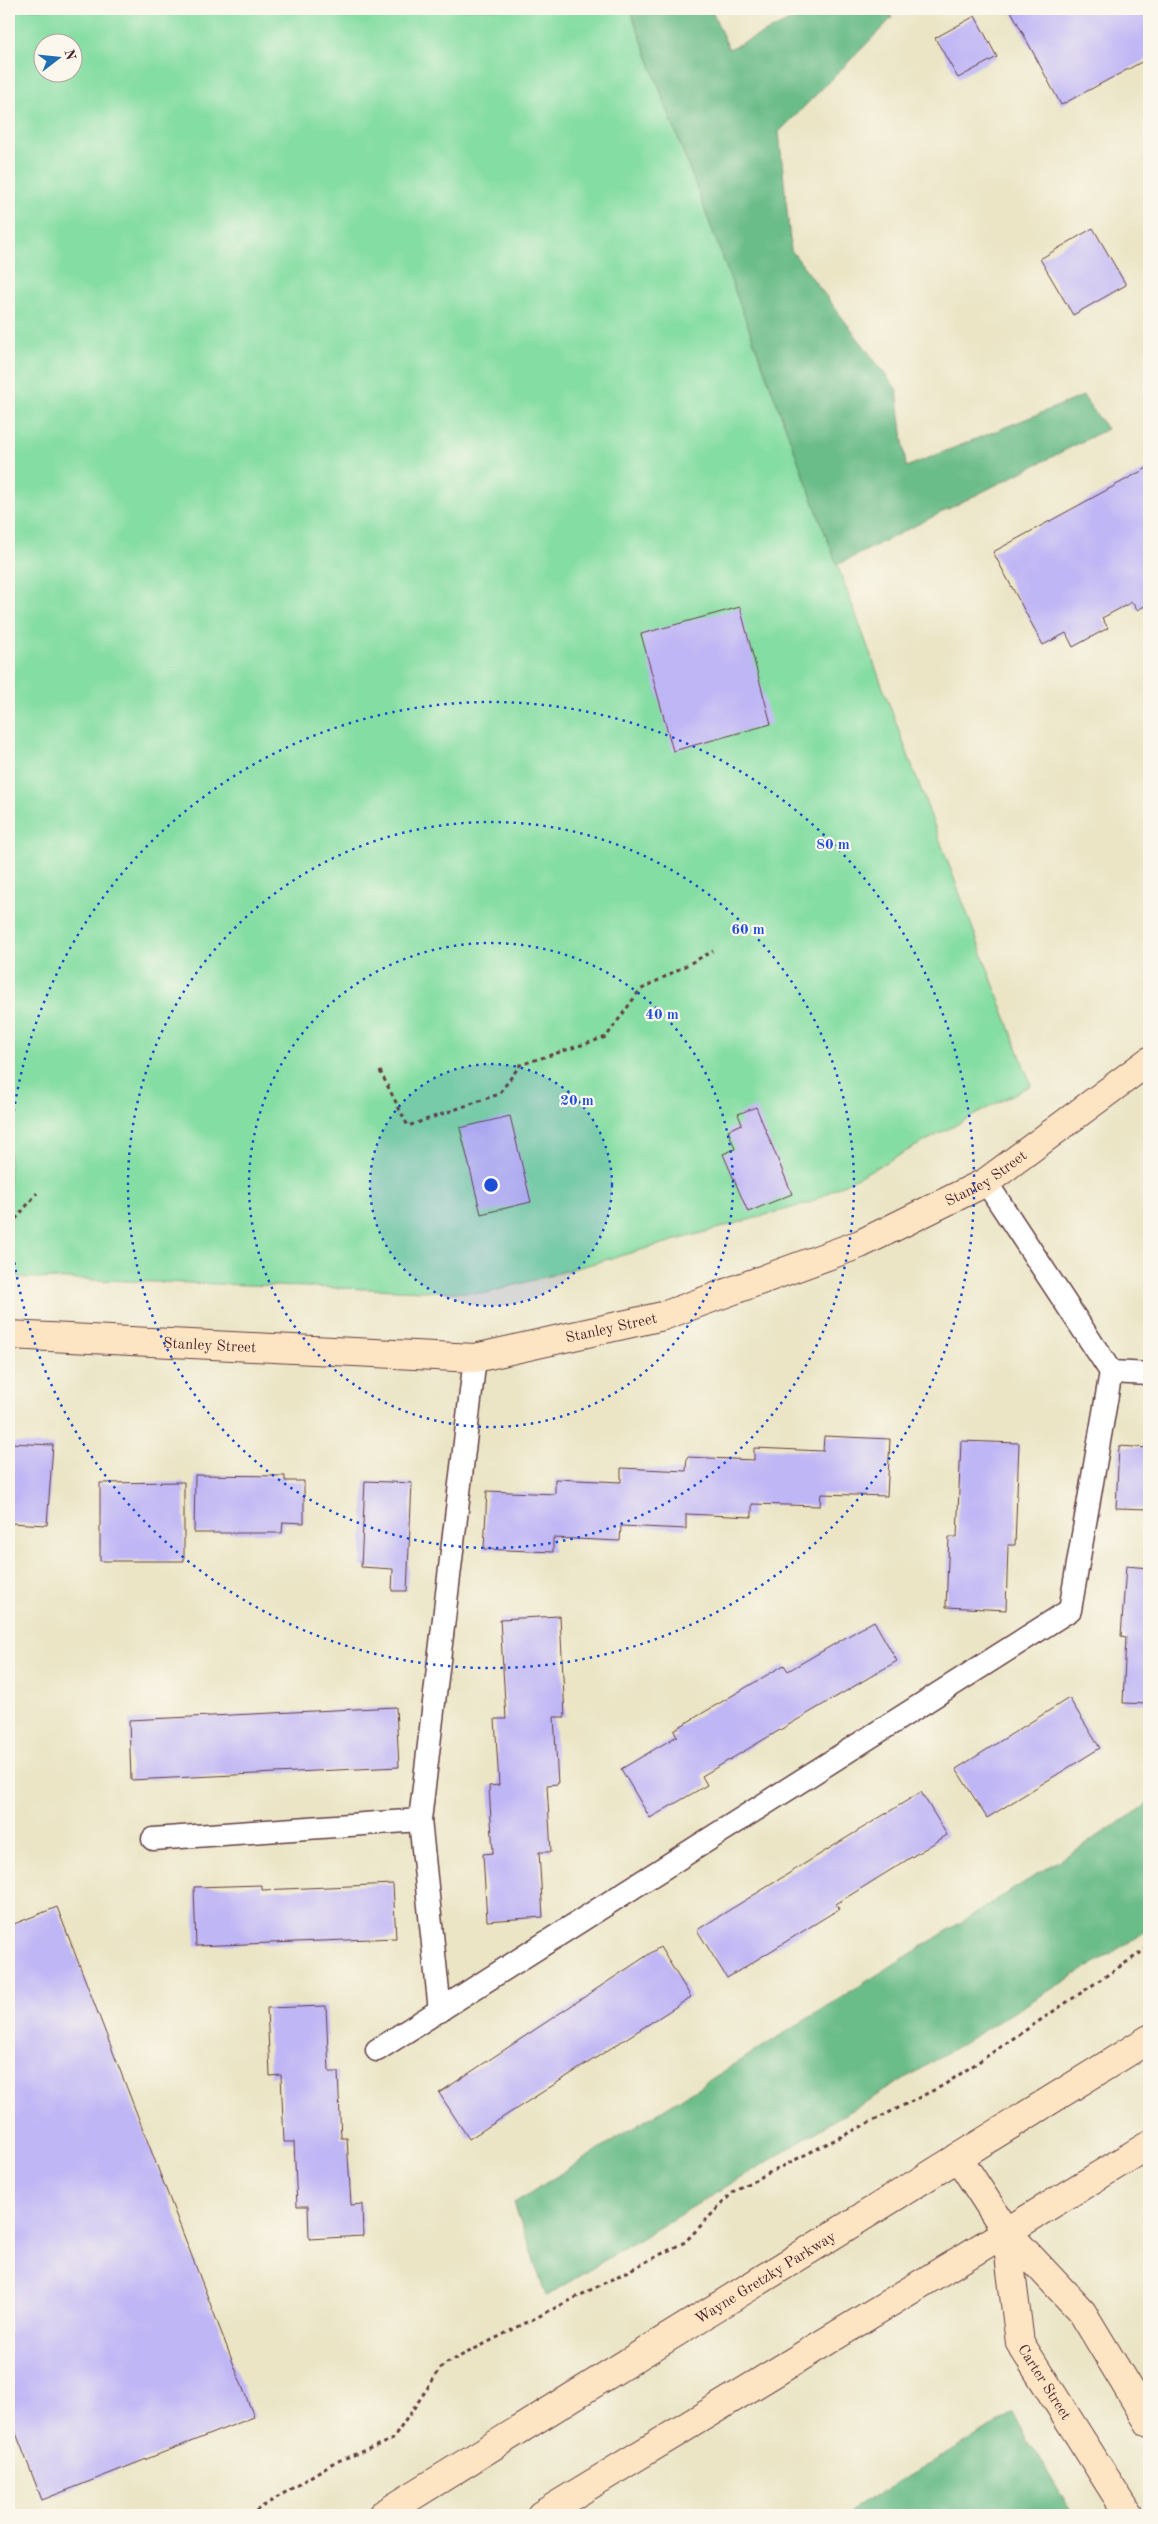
<svg xmlns="http://www.w3.org/2000/svg" width="1158" height="2524" font-family="'Old Standard TT',serif">
  <style>
    .green { fill: #84dda2; stroke: #677e66; fill-rule: evenodd }
    .forest { fill: #6bbc88; stroke: #5a6e5a }
    .building { fill: #bfb6f5 }
    .lines { fill: none; stroke-linecap: round; stroke-linejoin: round }
    .lane-casing { stroke: #623d42; stroke-width: 25 }
    .secondary-casing { stroke: #623d42; stroke-width: 30 }
    .path { stroke: #623d42; stroke-width: 3; stroke-dasharray: 4 4; stroke-linecap: butt }
    .lane { stroke: #fff; stroke-width: 22 }
    .secondary { stroke: #fde5c4; stroke-width: 28 }
    .ring { fill: none; stroke: #1d4ed8; stroke-width: 2.5; stroke-dasharray: 2.5 5 }
    .labels { text-anchor: middle; stroke-width: 4.5; stroke-linejoin: round; paint-order: stroke }
    .street-label { font-size: 15px; fill: #4a1f2b; stroke: #fbf7ec }
    .centre { fill: #1d4ed8; stroke: #fbf7ec; stroke-width: 2.5 }
    .ring-label { font-size: 15px; text-anchor: middle; font-weight: bold; fill: #1d4ed8; stroke: #fbf7ec; stroke-width: 4.5; stroke-linejoin: round; paint-order: stroke }
  </style>
  <rect width="100%" height="100%" fill="#fbf7ec"/>
  <filter id="ink" filterUnits="userSpaceOnUse"><feTurbulence type="fractalNoise" baseFrequency=".02" numOctaves="2"/><feDisplacementMap in="SourceGraphic" scale="10" xChannelSelector="R" yChannelSelector="G"/><feConvolveMatrix kernelMatrix="1 2 1 2 8 2 1 2 1" color-interpolation-filters="sRGB"/></filter>
  <filter id="wash" filterUnits="userSpaceOnUse"><feTurbulence type="fractalNoise" baseFrequency=".0096" numOctaves="4" result="noise"/><feDisplacementMap in="SourceGraphic" scale="20" xChannelSelector="R" yChannelSelector="G"/><feGaussianBlur stdDeviation="1.12" result="paint"/><feColorMatrix in="noise" values="0 0 0 0 0 0 0 0 0 0 0 0 0 0 0 0 0 1.4 0 .05"/><feComposite in="paint" operator="in"/></filter>
  <g filter="url(#wash)">
    <rect width="100%" height="100%" fill="#ebe5c6"/>
    <path class="green" d="M9 9H630L1031 1085 809 1203 487 1293 9 1277ZM42 42H72V72H42Z"/>
    <g class="forest">
      <path d="M630 9H711L729 49 816 9H887L892 18 779 132 791 250 897 390 906 467 1083 396 1107 429 837 565Z"/>
      <path d="M1149 1804V1930L546 2296 514 2203Z"/>
      <path d="M1013 2414 1073 2515H852L850 2511Z"/>
    </g>
    <g id="blocks">
      <g class="building">
        <path d="M1010 9H1149V58L1061 105Z"/>
        <path d="M975 16 997 57 958 78 935 38Z"/>
        <path d="M1093 228 1126 285 1073 315 1040 259Z"/>
        <path d="M1149 467V604L1137 610 1132 602 1102 618 1108 628 1073 647 1066 633 1043 645 993 552Z"/>
        <path d="M740 607 771 724 673 751 641 634Z"/>
        <path d="M756 1107 792 1194 748 1212 723 1154 735 1149 728 1130 742 1124 738 1114Z"/>
        <path d="M510 1116 531 1202 481 1214 460 1128Z"/>
        <path d="M824 1436 890 1439 887 1496 821 1494 820 1506 752 1504V1517L686 1514V1529L621 1526 620 1541 553 1538V1552L484 1549 487 1491 555 1494V1479L621 1482V1468L686 1471 687 1457 754 1460V1448L823 1451Z"/>
        <path d="M961 1441 1019 1443 1015 1545H1008L1006 1610 946 1607 949 1537H957Z"/>
        <path d="M9 1443 53 1445 47 1525 9 1523Z"/>
        <path d="M1119 1446 1149 1448V1509L1116 1508Z"/>
        <path d="M195 1475 285 1476V1481H304V1523L283 1522 282 1533H194Z"/>
        <path d="M365 1481 412 1483 407 1591H392L393 1569 361 1567Z"/>
        <path d="M184 1482V1561H100V1483Z"/>
        <path d="M1126 1566 1149 1568V1704L1123 1703 1126 1637 1121 1636Z"/>
        <path d="M560 1616 565 1717H554L558 1784 547 1785 551 1852H539L543 1917 487 1921 483 1854 493 1853 489 1786 499 1785 495 1719H506L500 1619Z"/>
        <path d="M874 1621 897 1661 702 1776 707 1785 650 1818 621 1769 677 1736 674 1730 784 1665 788 1671Z"/>
        <path d="M1069 1698 1100 1748 987 1818 956 1769Z"/>
        <path d="M396 1707 399 1767 131 1780 129 1720Z"/>
        <path d="M921 1792 947 1835 836 1904 839 1909 727 1978 697 1930Z"/>
        <path d="M393 1884 396 1938 196 1946 194 1887 262 1885V1890Z"/>
        <path d="M57 1907 254 2417 42 2500 12 2423 9 2424V1926Z"/>
        <path d="M660 1947 691 1997 469 2139 439 2093Z"/>
        <path d="M326 2006 329 2072H338L341 2138H347L351 2205 362 2204 363 2236 309 2239 308 2206H297L294 2142H284L281 2075 270 2076 267 2008Z"/>
      </g>
    </g>
  </g>
  <g filter="url(#ink)">
    <use href="#blocks" fill-opacity="0" stroke="#623d42" stroke-width="1"/>
    <g class="lines">
      <g class="lane-casing">
        <g id="lane">
          <path d="M1111 1372 1149 1374"/>
          <path d="M153 1839 420 1820"/>
          <path d="M440 2011 420 1820 475 1358"/>
          <path d="M377 2050 1070 1610 1111 1372 986 1182"/>
        </g>
      </g>
      <g class="secondary-casing">
        <g id="secondary">
          <path id="s1" d="M9 1335 475 1358 663 1316 860 1244 986 1182 1149 1061"/>
          <path d="M958 2157 1006 2231 1082 2312 1149 2423"/>
          <path id="s2" d="M1006 2231 1020 2343 1129 2515"/>
          <path id="s3" d="M382 2515 1149 2039"/>
          <path d="M541 2515 1149 2145"/>
        </g>
      </g>
      <g class="path">
        <path d="M380 1071 408 1126 499 1094 520 1065 606 1037 640 990 713 951"/>
        <path d="M9 1224 15 1220 37 1193"/>
        <path d="M249 2515 331 2464 393 2439 443 2365 685 2242 735 2190 944 2085 1149 1947"/>
      </g>
      <use href="#lane" class="lane"/>
      <use href="#secondary" class="secondary"/>
    </g>
  </g>
  <circle cx="491" cy="1185" r="121" fill="#1d4ed8" fill-opacity=".12"/>
  <g class="ring">
    <circle cx="491" cy="1185" r="121"/>
    <circle cx="491" cy="1185" r="242"/>
    <circle cx="491" cy="1185" r="363"/>
    <path d="M9 1156A483 483 0 1 1 9 1214"/>
  </g>
  <g class="labels">
    <g class="street-label">
      <text dy="5" stroke="none"><textPath href="#s1" startOffset="1011">Stanley Street</textPath></text>
      <text dy="5" stroke="none"><textPath href="#s1" startOffset="606">Stanley Street</textPath></text>
      <text dy="5" stroke="none"><textPath href="#s1" startOffset="201">Stanley Street</textPath></text>
      <text dy="5" stroke="none"><textPath href="#s3" startOffset="451">Wayne Gretzky Parkway</textPath></text>
      <text dy="5" stroke="none"><textPath href="#s2" startOffset="159">Carter Street</textPath></text>
    </g>
  </g>
  <circle cx="491" cy="1185" r="8" class="centre"/>
  <g class="ring-label">
    <text x="833" y="849">80 m</text>
    <text x="748" y="934">60 m</text>
    <text x="662" y="1019">40 m</text>
    <text x="577" y="1105">20 m</text>
  </g>
  <rect width="1158" height="2524" fill="none" stroke="#fbf7ec" stroke-width="30"/>
  <g transform="translate(58 58) rotate(74)"><circle r="24" fill="#fbf7ec" stroke="#b4a19f"/>
  <path d="M0-4L9 19L0 12L-9 19Z" fill="#1f6fb2"/>
  <text y="-8" font-size="14" font-weight="bold" text-anchor="middle" fill="#4a1f2b">N</text>
  </g>
</svg>
